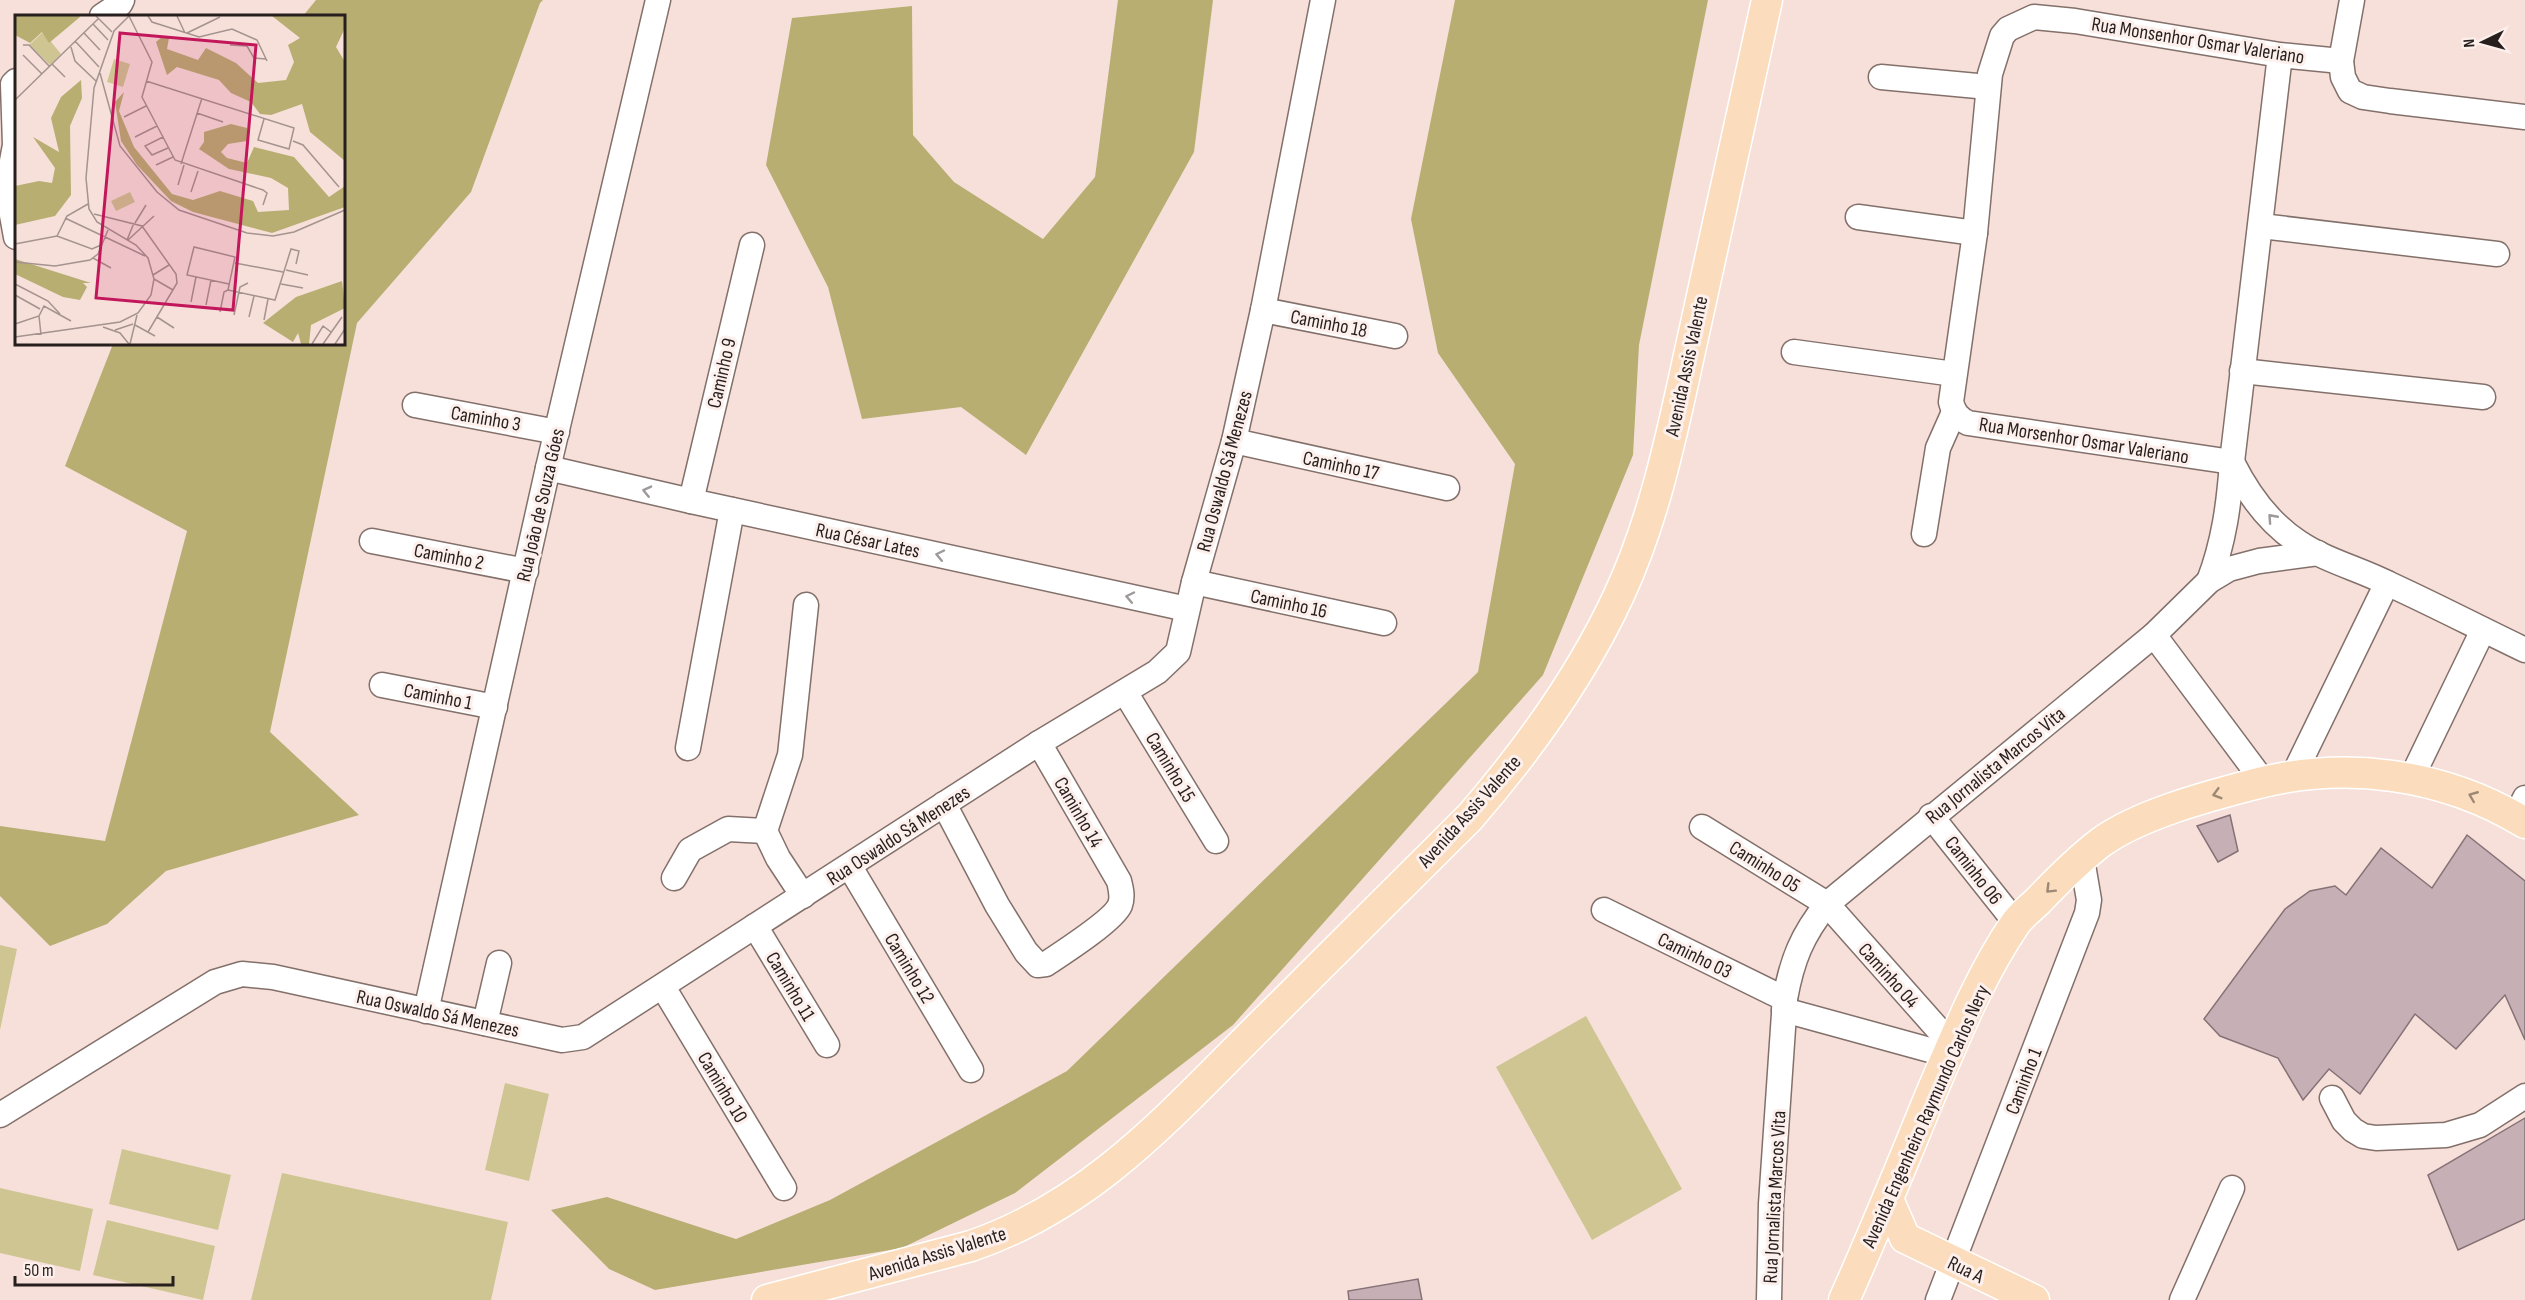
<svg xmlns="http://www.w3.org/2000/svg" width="2525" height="1300" font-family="'Sofia Sans Condensed',sans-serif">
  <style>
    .green { fill: #cec592 }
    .forest { fill: #b8ae72 }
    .building { fill: #c6b0b5; stroke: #867176; stroke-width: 1.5 }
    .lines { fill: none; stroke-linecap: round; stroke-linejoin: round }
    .minor-casing { stroke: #83706a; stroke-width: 27 }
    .major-casing { stroke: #fff; stroke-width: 33 }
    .minor { stroke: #fff; stroke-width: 24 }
    .major { stroke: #fbddbd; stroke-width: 30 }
    .oneway { stroke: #9e9a99 }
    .oneway2 { stroke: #9c8875 }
    .labels { text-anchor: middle; stroke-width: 6; stroke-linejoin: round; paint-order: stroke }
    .street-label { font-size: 20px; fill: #271f1d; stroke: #fdf0ec }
    .inset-road { fill: none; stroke: #a4938e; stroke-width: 1.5 }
    .view { fill: #c2185b; fill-opacity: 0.15; stroke: #c2185b; stroke-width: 3 }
    .inset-edge { fill: none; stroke: #271f1d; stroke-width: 3 }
  </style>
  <rect width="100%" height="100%" fill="#f7e0da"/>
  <g class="green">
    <path d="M0 945 17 949 0 1030Z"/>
    <path d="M1586 1016 1682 1189 1592 1240 1496 1067Z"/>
    <path d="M505 1083 549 1094 529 1181 485 1170Z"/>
    <path d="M122 1149 231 1175 218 1230 109 1204Z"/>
    <path d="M282 1173 508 1222 491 1300H251Z"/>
    <path d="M0 1188 93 1209 80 1271 0 1253Z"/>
    <path d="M107 1220 215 1246 203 1300 93 1275Z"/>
  </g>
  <g class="forest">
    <path d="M316 0H543L540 3 471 192 357 323 270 732 359 815 166 871 107 924 50 946 0 896V826L105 841 187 531 65 466 113 344H344V16H303Z"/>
    <path d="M1118 0H1213L1194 152 1026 455 961 407 862 419 828 287 766 165 792 18 912 6 913 135 954 182 1043 239 1095 177Z"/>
    <path d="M1455 0H1708L1639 345 1633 455 1543 675 1233 1025 1015 1193 902 1248 655 1290 609 1269 551 1210 607 1197 736 1239 830 1200 1067 1071 1478 672 1515 464 1438 353 1411 219Z"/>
  </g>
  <g class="building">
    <path d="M2230 815 2238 851 2218 862 2197 826Z"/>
    <path d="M2467 835 2525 881V1040L2505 995 2456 1049 2415 1014 2360 1094 2329 1069 2303 1100 2278 1058 2220 1036 2204 1019 2285 909 2310 891 2335 886 2346 895 2381 848 2432 888Z"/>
    <path d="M2525 1118V1219L2458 1250 2428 1175Z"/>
    <path d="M1418 1279 1422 1300H1349L1348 1291Z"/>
  </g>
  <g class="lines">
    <g class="minor-casing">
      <g id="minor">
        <path d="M2352 0 2341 61 2343 77 2350 91 2363 97 2390 101 2525 117"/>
        <path d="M102 16 120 4 122 0"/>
        <path d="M2280 55 2232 462 1968 423C1958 418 1954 413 1951 402L1975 233 1990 74 2002 36 2008 29 2034 17 2075 21 2280 55 2341 61"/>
        <path d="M1881 77 1988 87"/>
        <path d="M16 81 13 84 15 145 7 188 16 237"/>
        <path d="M1858 217 1975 233"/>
        <path d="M2261 226 2497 254"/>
        <path d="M1263 310 1395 336"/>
        <path d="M1794 352 1954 374"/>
        <path d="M2242 371 2483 397"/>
        <path d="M415 405 557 432"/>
        <path d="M1234 441 1447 488"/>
        <path d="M2232 462C2247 492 2269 523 2298 542 2326 561 2360 569 2389 584 2435 605 2479 628 2525 650"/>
        <path d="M548 468 691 501 1187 609"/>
        <path d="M691 501 752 245"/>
        <path d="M1924 534 1938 448 1954 412"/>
        <path d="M372 541 526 571"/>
        <path d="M2209 581C2224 542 2229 504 2232 462"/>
        <path d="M1194 582 1384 623"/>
        <path d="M2154 635 2263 781"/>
        <path d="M382 685 495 707"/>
        <path d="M1125 692 1216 841"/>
        <path d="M688 748 732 510"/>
        <path d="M2294 774 2387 583"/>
        <path d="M2411 779 2483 630"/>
        <path d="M944 804 997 905 1026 952 1038 965 1046 964C1061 954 1114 920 1120 905 1123 897 1121 889 1119 881L1039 743"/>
        <path d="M1931 816 2016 923"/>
        <path d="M2515 818 2525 798"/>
        <path d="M1702 827 1827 904 1952 1045"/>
        <path d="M850 867 971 1070"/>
        <path d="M674 878 690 850 728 829 765 831"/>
        <path d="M803 896 778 858 765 831 790 755 806 605"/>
        <path d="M1604 910 1785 999"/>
        <path d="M755 926 827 1045"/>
        <path d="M663 987 784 1188"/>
        <path d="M1784 1010 1948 1055"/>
        <path d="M426 1011 548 468 658 0"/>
        <path d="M485 1023 499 963"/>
        <path d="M2332 1098 2344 1121 2353 1130 2363 1136 2376 1138 2446 1135 2480 1125 2525 1096"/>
        <path d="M0 1115 215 982 242 974 273 977 562 1040 583 1037 1039 743 1157 672 1178 652 1194 582 1234 441 1263 310 1323 0"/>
        <path d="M1769 1300 1771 1204 1785 999C1792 960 1802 935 1827 904L2154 635 2209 581 2229 569 2259 561 2318 553"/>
        <path d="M1938 1300 2087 913 2089 900 2082 859"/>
        <path d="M2182 1300 2232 1188"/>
      </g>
    </g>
    <g class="major-casing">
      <g id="major">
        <path d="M1888 1199 1905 1238 2034 1300"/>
        <path d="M767 1300 971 1246C1094 1204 1171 1114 1261 1025 1331 956 1400 886 1470 817 1528 750 1582 675 1619 595 1658 511 1675 418 1695 328 1719 219 1743 109 1767 0"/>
        <path d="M1844 1300C1874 1233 1902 1165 1930 1096 1955 1038 1979 977 2015 924 2021 915 2031 908 2039 900 2058 880 2078 860 2100 843 2138 815 2205 797 2251 785 2343 760 2443 773 2525 823"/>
      </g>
    </g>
    <use href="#minor" class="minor"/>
    <use href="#major" class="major"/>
  </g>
  <defs><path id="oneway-chevron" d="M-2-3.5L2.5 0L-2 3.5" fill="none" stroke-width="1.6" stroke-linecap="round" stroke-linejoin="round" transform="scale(1.5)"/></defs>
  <g class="oneway">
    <use href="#oneway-chevron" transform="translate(647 491) rotate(-167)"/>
    <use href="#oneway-chevron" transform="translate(2272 518) rotate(-132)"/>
    <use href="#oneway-chevron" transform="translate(940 555) rotate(-168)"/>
    <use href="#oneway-chevron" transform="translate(1130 597) rotate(-168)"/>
  </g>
  <g class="oneway2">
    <use href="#oneway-chevron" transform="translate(2217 794) rotate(164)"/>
    <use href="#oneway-chevron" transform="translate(2473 796) rotate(-158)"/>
    <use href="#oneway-chevron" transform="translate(2050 889) rotate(135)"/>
  </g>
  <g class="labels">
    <g class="street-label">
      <text transform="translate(2198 40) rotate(9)" y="7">Rua Monsenhor Osmar Valeriano</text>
      <text transform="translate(1329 323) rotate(11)" y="7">Caminho 18</text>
      <text transform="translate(1686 366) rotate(-78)" y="7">Avenida Assis Valente</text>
      <text transform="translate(721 373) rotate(-77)" y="7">Caminho 9</text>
      <text transform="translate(486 418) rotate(10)" y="7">Caminho 3</text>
      <text transform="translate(2084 440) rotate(9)" y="7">Rua Morsenhor Osmar Valeriano</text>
      <text transform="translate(1341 465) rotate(12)" y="7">Caminho 17</text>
      <text transform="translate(1224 471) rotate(-75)" y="7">Rua Oswaldo Sá Menezes</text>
      <text transform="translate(540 505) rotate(-77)" y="7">Rua João de Souza Góes</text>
      <text transform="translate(868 540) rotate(12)" y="7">Rua César Lates</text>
      <text transform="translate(449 556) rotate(11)" y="7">Caminho 2</text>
      <text transform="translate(1289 603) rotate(12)" y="7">Caminho 16</text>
      <text transform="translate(438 696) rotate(11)" y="7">Caminho 1</text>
      <text transform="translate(1995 765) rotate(-39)" y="7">Rua Jornalista Marcos Vita</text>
      <text transform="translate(1171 767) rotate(59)" y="7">Caminho 15</text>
      <text transform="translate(1469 811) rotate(-48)" y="7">Avenida Assis Valente</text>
      <text transform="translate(1079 812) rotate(60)" y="7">Caminho 14</text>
      <text transform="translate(898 835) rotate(-33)" y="7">Rua Oswaldo Sá Menezes</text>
      <text transform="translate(1765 866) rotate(32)" y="7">Caminho 05</text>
      <text transform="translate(1974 870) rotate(52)" y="7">Caminho 06</text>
      <text transform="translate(1695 955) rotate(26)" y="7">Caminho 03</text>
      <text transform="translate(910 968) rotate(59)" y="7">Caminho 12</text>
      <text transform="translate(1889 975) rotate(48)" y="7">Caminho 04</text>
      <text transform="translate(791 986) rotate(59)" y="7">Caminho 11</text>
      <text transform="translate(438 1013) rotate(12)" y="7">Rua Oswaldo Sá Menezes</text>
      <text transform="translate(2023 1081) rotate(-69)" y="7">Caminho 1</text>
      <text transform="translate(723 1087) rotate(59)" y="7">Caminho 10</text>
      <text transform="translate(1925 1116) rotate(-66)" y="7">Avenida Engenheiro Raymundo Carlos Nery</text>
      <text transform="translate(1774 1197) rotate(-87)" y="7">Rua Jornalista Marcos Vita</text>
      <text transform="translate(937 1253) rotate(-17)" y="7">Avenida Assis Valente</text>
      <text transform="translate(1966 1269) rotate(26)" y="7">Rua A</text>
    </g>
  </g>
  <g transform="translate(15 15)">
    <rect width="330" height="330" fill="#f7e0da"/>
    <path d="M28 17 46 39 35 50 14 30ZM99 44 115 49 108 72 92 67ZM115 177 120 187 101 196 96 186Z" fill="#cec592"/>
    <path d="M0 1H64L65 2 34 28 27 17 15 28 0 20ZM257 1H330V13L321 32 330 47V146L295 117 287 89 256 100 245 99 236 87 216 78 204 65 162 52 152 60 141 27 148 21 154 23 152 34 183 45 191 33 221 48 243 68 271 65 279 47 273 30 285 23ZM66 65 67 83 55 111 56 180 40 201 0 210V171L24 166 37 168 40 153 18 122 44 137 36 103 46 82ZM109 77 104 96 119 132 157 179 178 185 205 176 238 186 243 197 274 195 273 173 256 163 214 154 184 134 189 127V117L216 109 232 113V126L213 129 206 137 212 143 232 148 239 132 279 142 314 182 330 171V192L257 218 178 197 156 186 122 150 106 126 100 87ZM0 244 76 268H68L72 272 65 285 48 282 0 259ZM327 266 330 293 296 310 294 329H286L283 318 278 327 248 308 281 282Z" fill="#b8ae72"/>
    <path class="inset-road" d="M81 1 97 17M114 1 137 47 127 82 160 145 248 175 252 178 248 190M133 1 137 7 184 22 217 14 242 25 252 46M162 1 170 18M78 9 93 25M69 18 85 35M172 18 205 2M60 26 84 52M8 30H14L35 52M215 30 232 31 239 43 251 44M56 32 60 46 81 66M8 40 27 59M37 49 50 62M85 58 105 131 142 177 164 195 232 218 258 221 279 217 330 195M131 66 279 113 274 134 243 125 249 104M0 85 83 4M182 98 208 107M109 102 131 91M120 122 142 111M148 122 130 131 137 140 153 133M278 126 288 130 324 172M166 149 187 83M141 150 158 142M163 170 169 150M176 177 183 156M79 199 127 211 161 259 162 268 133 317M50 203 130 241M120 208 131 190M42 221 52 201 73 189M112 225 119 208M113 225 139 201M0 229 42 221 77 234 86 230M78 243 96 253M0 247 40 251 75 245 83 239 93 215M220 248 268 257M271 255 293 260M138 260 154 250M139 264 158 275M0 269 33 286 45 299M266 269 288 273M213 275 260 285 276 234 284 236 281 249M0 280 25 294M176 287 181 262M191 290 196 265M205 297 209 277 213 275 220 242 179 232 172 260 214 269M219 300 225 272 233 268M24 301 26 320M142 302 159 313M234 302 239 281M249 305 253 284M0 309 24 301 29 291 56 306M120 310 140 321M88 312 105 318 114 329M100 315 118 309M0 322 105 307 123 298 136 280 139 264 133 243 121 230 82 207 74 194 71 163 79 73 99 16 114 1M115 329 122 300M297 329 308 311 316 317M308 329 327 302M320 329 330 314"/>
    <path class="view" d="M105 18 241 30 218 295 81 283Z"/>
    <rect width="330" height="330" class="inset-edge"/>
  </g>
  <g transform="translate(2483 42) rotate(265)" stroke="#fdf0ec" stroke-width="4.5" paint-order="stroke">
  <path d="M0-4.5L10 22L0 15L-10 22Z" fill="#271f1d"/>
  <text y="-9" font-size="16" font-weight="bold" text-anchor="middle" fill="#271f1d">N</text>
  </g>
  <path d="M15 1276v9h158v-9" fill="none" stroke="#271f1d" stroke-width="3"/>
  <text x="24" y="1276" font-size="18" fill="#271f1d" stroke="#fdf0ec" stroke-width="4.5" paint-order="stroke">50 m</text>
</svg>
